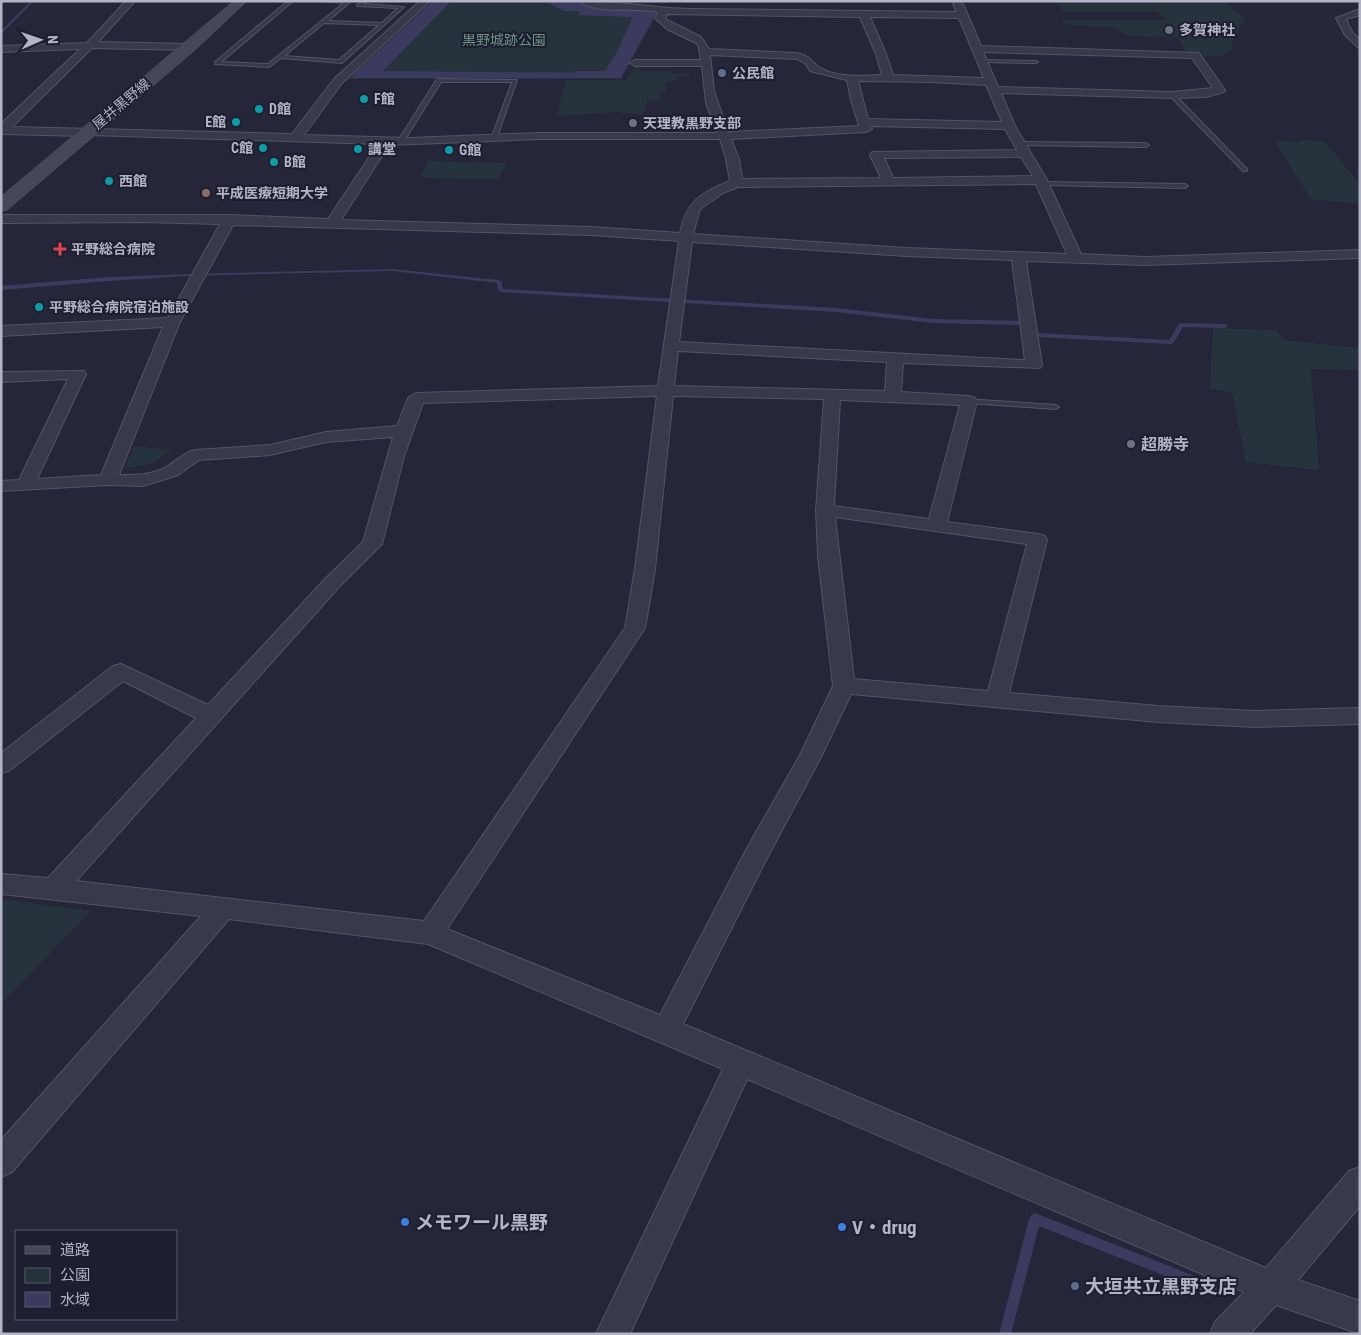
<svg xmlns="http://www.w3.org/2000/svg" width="1361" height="1335" font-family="'Roboto Condensed','Noto Sans JP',sans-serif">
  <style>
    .green { fill: #27333c }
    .water { fill: #3a3b5f }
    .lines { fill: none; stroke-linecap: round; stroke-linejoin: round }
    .stream { fill: #3a3b5f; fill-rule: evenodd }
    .service-casing { stroke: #535465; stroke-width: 2 }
    .minor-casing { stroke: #535465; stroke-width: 2 }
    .secondary-casing { stroke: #535465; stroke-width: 1 }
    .service { fill: #38394a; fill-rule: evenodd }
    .minor { fill: #38394a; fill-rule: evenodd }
    .secondary { fill: #47475c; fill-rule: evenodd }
    .worship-dot { fill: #6b7280; stroke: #1d1e2f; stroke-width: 2 }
    .service-dot { fill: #5c6f8a; stroke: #1d1e2f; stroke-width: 2 }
    .culture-dot { fill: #0f9aa8; stroke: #1d1e2f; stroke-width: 2 }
    .education-dot { fill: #8d6e63; stroke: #1d1e2f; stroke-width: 2 }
    .health-dot { fill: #e0444e; stroke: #1d1e2f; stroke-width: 2 }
    .shop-dot { fill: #3f7fe0; stroke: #1d1e2f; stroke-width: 2 }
    .labels { text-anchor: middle; stroke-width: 4; stroke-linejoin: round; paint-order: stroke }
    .far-poi-label { font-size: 14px; font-weight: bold; fill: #b3b4c5; stroke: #1d1e2f; text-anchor: start }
    .far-park-label { font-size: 14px; fill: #6d9485; stroke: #1d1e2f }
    .far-street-label { font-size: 14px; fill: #b3b4c5; stroke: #1d1e2f }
    .poi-label { font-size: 16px; font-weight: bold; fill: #b3b4c5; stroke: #1d1e2f; text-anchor: start }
    .near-poi-label { font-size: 19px; font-weight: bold; fill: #b3b4c5; stroke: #1d1e2f; text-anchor: start }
  </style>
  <rect width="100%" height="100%" fill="#252639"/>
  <g class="green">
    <path d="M432 1H578C604 13 633 3 659 12L621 79H348Z"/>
    <path d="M1056 1H1224L1245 19 1232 42V49C1219 61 1203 56 1187 52L1176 37 1130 36 1112 27 1070 25 1060 20H1166L1158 12H1064Z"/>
    <path d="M635 64H641L639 71H670L672 74H689L690 76 676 77 677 81 665 82 666 92H660V100L647 101 643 115 616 112 556 116 566 80H626Z"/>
    <path d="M1304 139 1325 142 1360 184V204L1311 199 1274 141 1299 142Z"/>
    <path d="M428 161 507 163 498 179 426 178 421 175Z"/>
    <path d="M1213 328 1276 330 1283 340 1357 348 1360 344V370L1311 369 1319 470 1246 462 1232 392 1210 389Z"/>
    <path d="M133 446 172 450 155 462 125 469Z"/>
    <path d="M1 899 91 911 1 1004Z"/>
  </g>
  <path class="water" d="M433 1H480H451L383 71 607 73 632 19 631 17 579 15V11H564L547 2H491L576 1C602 12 632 1 656 13L621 78H350Z"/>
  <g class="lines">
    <g class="stream">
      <path d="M31 1H34L1 34V31Z"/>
      <path d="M615 55 618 56 607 73H576L574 72 576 71H605Z"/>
      <path d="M392 269 499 280 502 282 503 289 836 308 933 319 1024 321 1027 323 1028 330 1023 331 1022 325 933 323 836 312 501 292 498 290 497 283 392 271 186 276 109 281 1 290V286L109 277 186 274Z"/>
      <path d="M1181 323 1225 324 1228 326 1225 328 1183 327 1174 342 1171 344 1038 337 1035 335 1038 333 1169 340 1179 324Z"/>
      <path d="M1035 1213 1215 1284 1217 1288 1215 1292 1211 1294 1039 1226 1011 1334H999L1029 1219 1031 1215Z"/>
    </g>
    <g class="service-casing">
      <g id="service">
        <path d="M288 1H293L221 62 268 64 344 3 321 1 350 2 328 21 382 23 398 8 357 6 360 1H365L363 4 404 7 342 63 281 58 269 67 215 64V62ZM324 23 379 25 339 60 284 56Z"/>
        <path d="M980 60 1036 61 1038 62 1036 63 982 62Z"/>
        <path d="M437 79 517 80 496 140 491 139 512 82H441L404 141 399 142 398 141Z"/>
        <path d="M1170 94H1174L1247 169V171H1243L1170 96Z"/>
        <path d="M1015 142 1146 143 1149 145 1146 147 1017 145 1014 143Z"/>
        <path d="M1043 182 1185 184 1188 186 1185 188 1041 185 1040 184Z"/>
        <path d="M966 399 1055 405 1059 407 1055 409 969 403 965 401Z"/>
      </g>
    </g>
    <g class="minor-casing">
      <g id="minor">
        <path d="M126 1H135L98 42 190 44 195 47 190 50 92 48 12 127 292 134 334 79 420 1H430L342 83 304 135 410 138 538 133H717L706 103 702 66H635L630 63 635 60H701L698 44 667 29 655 18 658 12C636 7 596 15 579 1 616 1 652 8 689 9L957 12 953 4 958 1 963 4 981 46 1199 53 1225 90 1224 92 1206 97 1172 98 1001 93 1015 126 1047 180 1081 254 1144 257 1360 250V258L1144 265 1026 261 1042 365 1040 368 903 363 901 392 969 396 975 398 977 401 947 522 1038 534 1045 536 1047 540 1009 693 1158 706 1255 711 1360 708V724L1255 727 1158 722 851 694 822 755 766 860 683 1024 1266 1268 1349 1171 1360 1167V1206L1298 1280 1360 1301V1334L1276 1305 1250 1334H1210L1215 1322 1244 1292 747 1079 630 1334H596L723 1069 428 944 229 919 12 1172 1 1177V1140L201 916 1 894V874L48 878 196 718 123 681 9 771 1 773V753L113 666 121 664 208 705 325 579 363 542 393 437 326 442 270 455 199 460 178 475 143 486 108 485 1 491V481L19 480 68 379 1 382V372L84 371 86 374 37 479 101 475 163 327 1 336V326L168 318 220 224 143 222 1 223V215H229L328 219 378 144 91 135 86 136 1 134V124L80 49 1 52V46L87 43ZM667 14 860 17 876 54 882 75C864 76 835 78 819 67 809 61 813 57 797 53L709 49 701 37 669 21 665 18ZM870 17 959 18 984 78 893 75 886 54ZM983 52 1192 58 1213 88 1172 92 998 87ZM710 55 797 59 806 64 810 71 847 80 851 100 859 126 728 132 714 91ZM858 81 932 82 986 85 1002 122 868 119ZM871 126 1005 129 1017 150 872 152 870 155 881 178 742 179 739 159 731 139 866 132 872 129ZM538 139H720L726 159 730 181C702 192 685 202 680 233L591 227 341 220 389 145ZM1021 157 1033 176 893 178 884 158ZM1036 184 1067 254 906 248 693 234 700 209 723 193 738 187ZM233 225 591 235 679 241 658 386 416 393 408 398 397 426 326 432 270 445 195 450C185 452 177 460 168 466 153 475 136 475 119 475L180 322ZM692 242 906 256 1012 260 1025 360 679 342ZM678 351 887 362 885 391 674 386ZM657 396 635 569 625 628 424 921 76 881 339 587 382 544 404 456 423 403ZM673 396 824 399 816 510 818 556 833 686 800 755 746 850 660 1015 447 929 645 628 655 569ZM840 400 960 405 929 519 834 506ZM835 517 1027 544 988 691 854 679Z"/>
        <path d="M1360 9V15L1346 19 1352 32 1360 40V49L1345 35 1336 18Z"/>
      </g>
    </g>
    <g class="secondary-casing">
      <path id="secondary" d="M234 1H247L195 50 7 210 1 211V197Z"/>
    </g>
    <use href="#service" class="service"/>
    <use href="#minor" class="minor"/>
    <use href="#secondary" class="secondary"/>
  </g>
  <g class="worship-dot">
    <circle cx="1169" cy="30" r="5"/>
    <circle cx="633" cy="123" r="5"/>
    <circle cx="1131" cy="444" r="5"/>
  </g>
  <g class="service-dot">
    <circle cx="722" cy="73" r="5"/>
    <circle cx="1075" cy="1286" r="5"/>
  </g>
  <g class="culture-dot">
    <circle cx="364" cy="99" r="5"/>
    <circle cx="259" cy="109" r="5"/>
    <circle cx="236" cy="122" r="5"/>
    <circle cx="263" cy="148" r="5"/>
    <circle cx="358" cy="149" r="5"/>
    <circle cx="449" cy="150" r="5"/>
    <circle cx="274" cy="162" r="5"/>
    <circle cx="109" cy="181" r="5"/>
    <circle cx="39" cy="307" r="5"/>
  </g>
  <circle class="education-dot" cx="206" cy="193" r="5"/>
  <path class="health-dot" d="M57.5 241.5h5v5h5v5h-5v5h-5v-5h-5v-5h5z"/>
  <g class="shop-dot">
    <circle cx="405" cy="1222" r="5"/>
    <circle cx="842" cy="1227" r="5"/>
  </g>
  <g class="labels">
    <g class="far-poi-label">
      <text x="1179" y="35">多賀神社</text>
      <text x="732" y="78">公民館</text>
      <text x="374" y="104">F館</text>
      <text x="269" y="114">D館</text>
      <text x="226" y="127" text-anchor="end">E館</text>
      <text x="643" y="128">天理教黒野支部</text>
      <text x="253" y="153" text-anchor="end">C館</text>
      <text x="368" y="154">講堂</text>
      <text x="459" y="155">G館</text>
      <text x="284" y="167">B館</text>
      <text x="119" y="186">西館</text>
      <text x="216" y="198">平成医療短期大学</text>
      <text x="71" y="254">平野総合病院</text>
      <text x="49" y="312">平野総合病院宿泊施設</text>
    </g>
    <g class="far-park-label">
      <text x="504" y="45">黒野城跡公園</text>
    </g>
    <g class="far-street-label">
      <text transform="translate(121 104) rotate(-40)" y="5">屋井黒野線</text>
    </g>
    <g class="poi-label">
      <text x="1141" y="450">超勝寺</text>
    </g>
    <g class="near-poi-label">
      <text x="415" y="1229">メモワール黒野</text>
      <text x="852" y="1234">V・drug</text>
      <text x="1085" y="1293">大垣共立黒野支店</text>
    </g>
  </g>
  <rect width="1361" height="1335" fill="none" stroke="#b3b4c5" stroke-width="5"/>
  <rect x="15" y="1230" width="162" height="90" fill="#1d1e2f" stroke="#595a6b"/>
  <rect x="25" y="1246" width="25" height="8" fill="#47475c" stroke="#595a6b"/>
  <text x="60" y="1255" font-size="15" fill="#b3b4c5">道路</text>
  <rect x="25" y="1268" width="25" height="15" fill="#27333c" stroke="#595a6b"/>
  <text x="60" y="1280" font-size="15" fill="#b3b4c5">公園</text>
  <rect x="25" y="1292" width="25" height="15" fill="#3a3b5f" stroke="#595a6b"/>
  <text x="60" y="1305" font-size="15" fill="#b3b4c5">水域</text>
  <g transform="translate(40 40) rotate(88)" stroke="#1d1e2f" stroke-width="4" paint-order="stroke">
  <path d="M0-4L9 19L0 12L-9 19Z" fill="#b3b4c5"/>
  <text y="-8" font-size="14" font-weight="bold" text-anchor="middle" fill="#b3b4c5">N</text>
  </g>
</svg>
